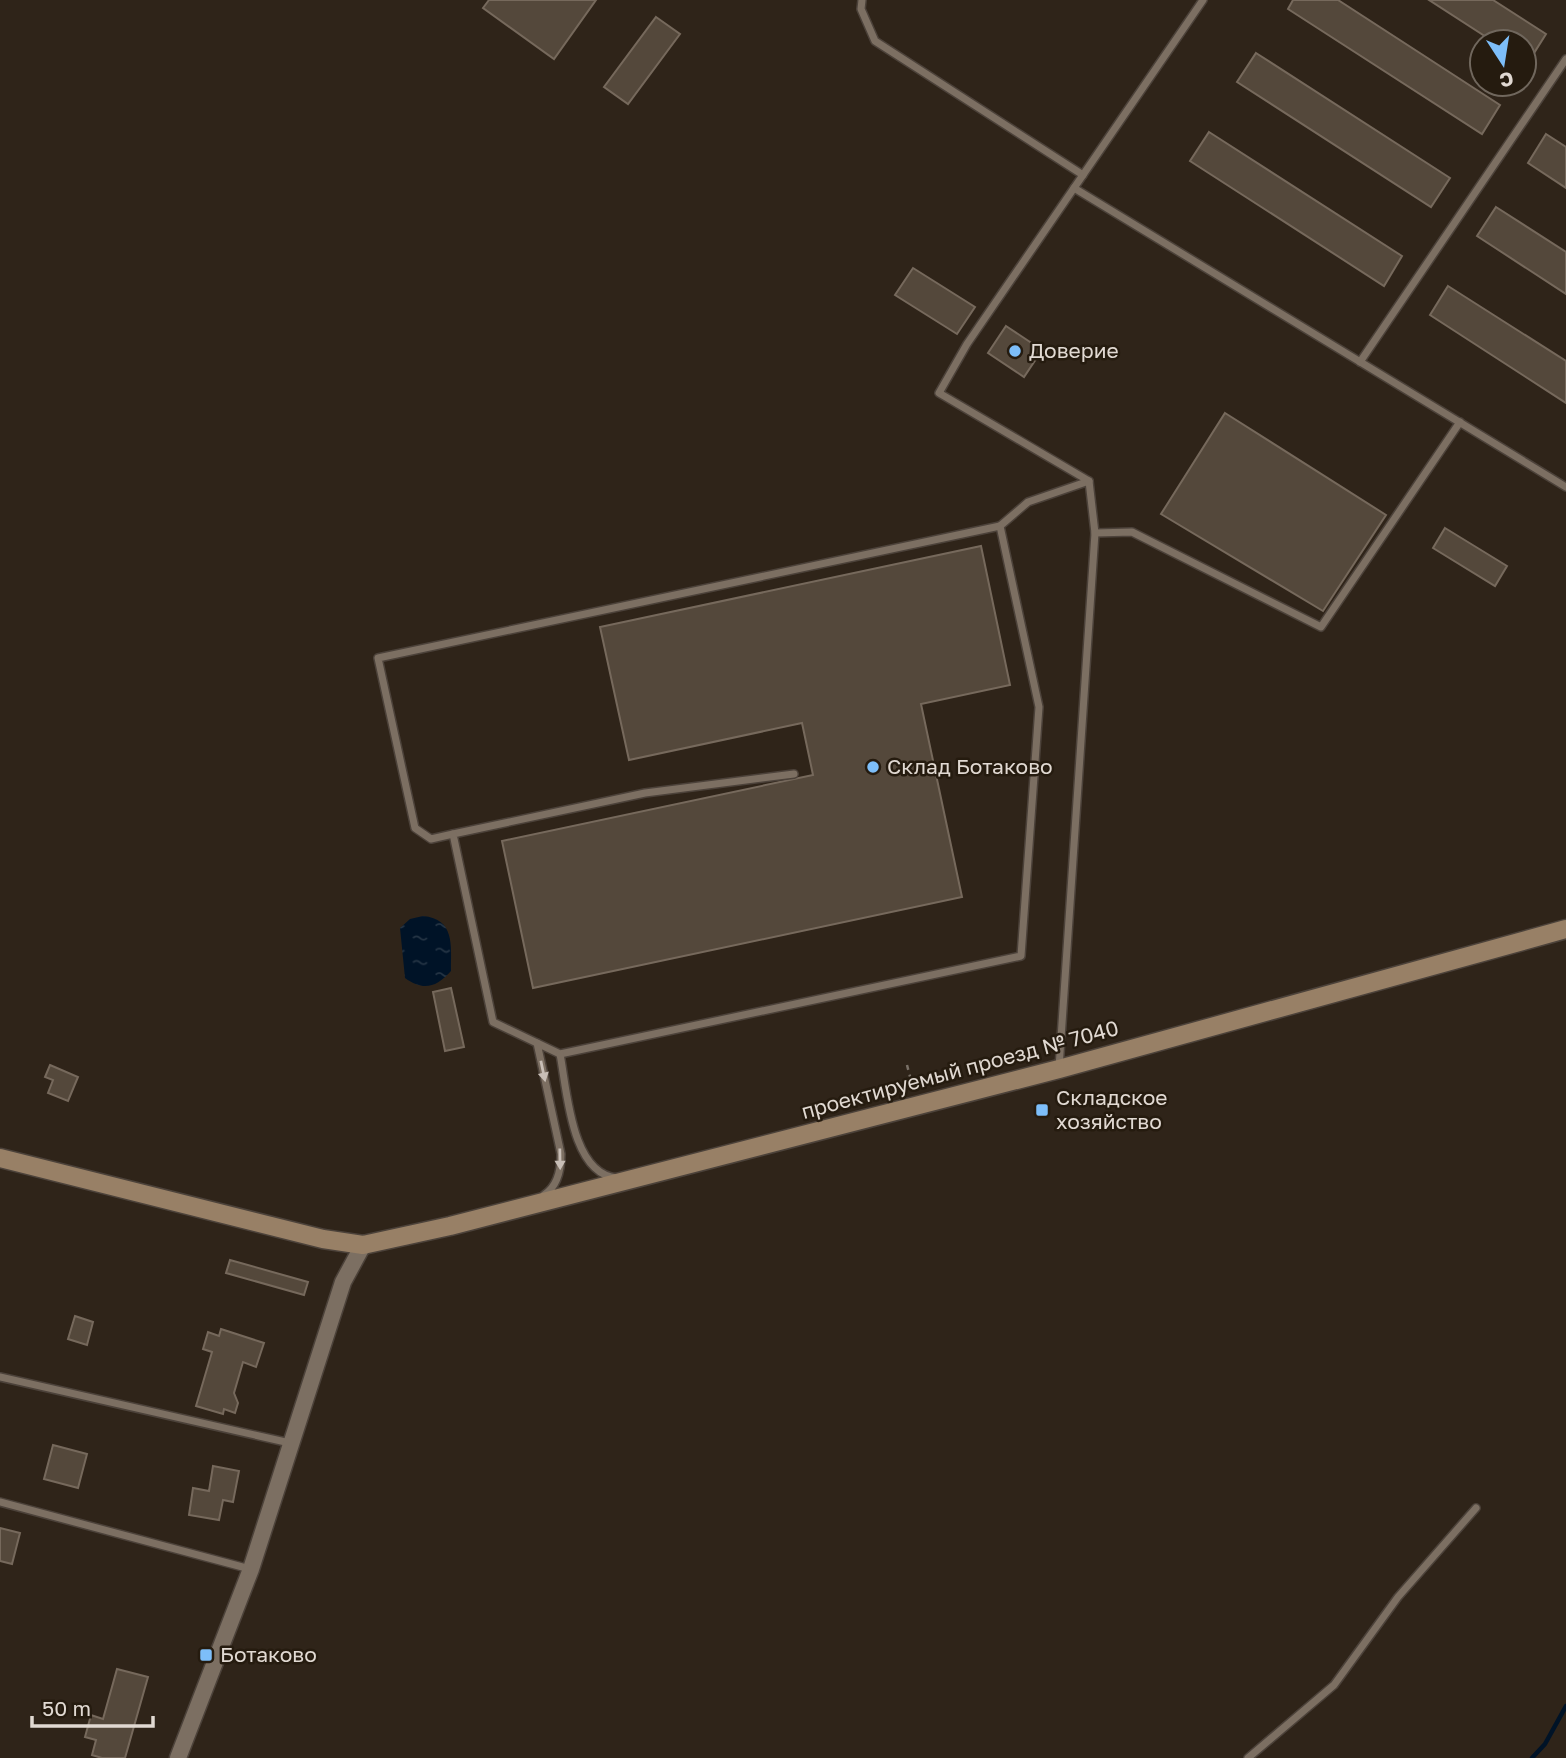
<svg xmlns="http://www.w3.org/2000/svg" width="1566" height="1758" font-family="'Golos Text',sans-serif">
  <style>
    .water { fill: url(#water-ripples) }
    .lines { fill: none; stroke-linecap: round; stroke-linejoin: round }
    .stream { stroke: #001327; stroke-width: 4.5 }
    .building { fill: #54483b; stroke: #76695c; stroke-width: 2 }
    .service-casing { stroke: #4c423a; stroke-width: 10 }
    .tertiary-casing { stroke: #4c423a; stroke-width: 19 }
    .secondary-casing { stroke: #4c423a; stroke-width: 21 }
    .path { stroke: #7a7167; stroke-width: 2.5; stroke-dasharray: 5 5; stroke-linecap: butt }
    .service { stroke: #7c6f62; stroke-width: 7 }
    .tertiary { stroke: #7c6f62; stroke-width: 16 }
    .secondary { stroke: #988066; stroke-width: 18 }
    .oneway { fill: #c8beb6 }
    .poi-dot { fill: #7dbef9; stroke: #251b0f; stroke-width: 2.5 }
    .labels { text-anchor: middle; stroke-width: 5; stroke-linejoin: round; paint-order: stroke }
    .poi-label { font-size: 21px; fill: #e1d9d2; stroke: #251b0f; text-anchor: start }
    .street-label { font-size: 21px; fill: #e1d9d2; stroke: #251b0f }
  </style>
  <defs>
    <pattern id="water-ripples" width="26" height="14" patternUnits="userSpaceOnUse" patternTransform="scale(1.75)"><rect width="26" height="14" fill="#001327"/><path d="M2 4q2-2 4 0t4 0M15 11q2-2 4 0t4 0" fill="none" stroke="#253545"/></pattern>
  </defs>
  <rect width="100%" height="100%" fill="#2f2419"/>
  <path class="water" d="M423 916C455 919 451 945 451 971 436 988 423 991 405 978L400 928 410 919Z"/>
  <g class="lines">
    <path class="stream" d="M1532 1758 1545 1744 1566 1706"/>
  </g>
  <g class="building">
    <path d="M489 0H596L554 59 483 8Z"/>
    <path d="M1293 0H1338L1500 105 1482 134 1288 9Z"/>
    <path d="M1429 0H1493L1546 34 1524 69V42H1494Z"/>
    <path d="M656 17 680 34 628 104 604 87Z"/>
    <path d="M1256 53 1450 178 1431 207 1237 82Z"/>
    <path d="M1209 132 1402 256 1384 286 1190 161Z"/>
    <path d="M1546 134 1566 147V188L1528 163Z"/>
    <path d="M1496 207 1566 252V294L1477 236Z"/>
    <path d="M913 268 975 307 957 334 895 295Z"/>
    <path d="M1448 286 1566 361V403L1430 315Z"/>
    <path d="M1006 326 1042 350 1024 377 988 353Z"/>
    <path d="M1225 413 1386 515 1323 611 1161 514Z"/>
    <path d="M1445 528 1507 566 1495 586 1433 548Z"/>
    <path d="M981 546 1010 685 921 704 962 897 533 988 502 841 813 775 802 723 629 760 600 627Z"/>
    <path d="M451 988 464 1047 445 1051 433 992Z"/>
    <path d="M50 1065 78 1077 68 1101 48 1093 53 1080 45 1077Z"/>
    <path d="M230 1260 308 1282 304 1295 226 1273Z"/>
    <path d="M75 1316 93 1322 87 1345 68 1339Z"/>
    <path d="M221 1329 264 1343 256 1367 243 1362 234 1393 238 1403 235 1413 224 1409 223 1414 196 1406 212 1352 203 1349 208 1332 219 1336Z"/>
    <path d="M53 1445 87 1454 78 1488 44 1479Z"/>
    <path d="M213 1466 239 1471 233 1502 223 1500 219 1520 189 1515 193 1488 209 1491Z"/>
    <path d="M0 1528 20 1533 12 1564 0 1561Z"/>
    <path d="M117 1669 148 1677 125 1758H102L92 1755 96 1740 85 1737 91 1715 103 1719Z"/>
  </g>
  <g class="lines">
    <g class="service-casing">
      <g id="service">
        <path d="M862 0 861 9 875 41 1083 175"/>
        <path d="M1074 188 1566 487"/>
        <path d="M1360 362 1566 59"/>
        <path d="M1095 533 1132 532 1321 627 1460 422"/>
        <path d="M794 774 645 793 453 834 493 1022 560 1054 1021 956 1039 707 1000 526 1028 502 1089 481"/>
        <path d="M453 834 431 839 415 828 378 658 1000 526"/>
        <path d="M537 1043 561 1154C561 1170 558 1186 544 1195"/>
        <path d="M560 1054C567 1090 571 1174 617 1178"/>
        <path d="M1059 1068 1095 533 1089 481 939 393 967 344 1203 0"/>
        <path d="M0 1377 290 1443"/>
        <path d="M0 1502 250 1569"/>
        <path d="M1248 1758 1334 1685 1398 1597 1476 1508"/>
      </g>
    </g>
    <g class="tertiary-casing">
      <path id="tertiary" d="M178 1758 251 1569 343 1282 363 1245"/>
    </g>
    <g class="secondary-casing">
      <path id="secondary" d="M0 1158 323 1239 363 1245 450 1226 1059 1069 1566 929"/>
    </g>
    <path class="path" d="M907 1065 913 1088"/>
    <use href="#service" class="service"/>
    <use href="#tertiary" class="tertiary"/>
    <use href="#secondary" class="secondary"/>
  </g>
  <defs><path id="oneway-solid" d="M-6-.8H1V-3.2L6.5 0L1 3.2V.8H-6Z" transform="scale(1.75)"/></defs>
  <g class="oneway">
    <use href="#oneway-solid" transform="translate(543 1071) rotate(78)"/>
    <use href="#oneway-solid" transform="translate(560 1159) rotate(89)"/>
  </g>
  <g class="poi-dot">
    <circle cx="1015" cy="351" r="7"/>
    <circle cx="873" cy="767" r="7"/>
    <rect x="1035" y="1103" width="14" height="14" rx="3.5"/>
    <rect x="199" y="1648" width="14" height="14" rx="3.5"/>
  </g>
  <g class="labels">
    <g class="poi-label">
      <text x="1029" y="358">Доверие</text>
      <text x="887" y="774">Склад Ботаково</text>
      <text x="1056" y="1105">Складское<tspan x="1056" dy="24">хозяйство</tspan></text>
      <text x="220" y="1662">Ботаково</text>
    </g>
    <g class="street-label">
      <text transform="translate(960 1070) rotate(-15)" y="7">проектируемый проезд № 7040</text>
    </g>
  </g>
  <g transform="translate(1503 63) rotate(168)"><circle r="33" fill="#251b0f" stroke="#70675d" stroke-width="2"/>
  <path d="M0-5L12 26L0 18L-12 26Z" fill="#7dbef9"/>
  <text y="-10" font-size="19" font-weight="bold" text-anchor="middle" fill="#e1d9d2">С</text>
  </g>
  <path d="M32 1716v10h121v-10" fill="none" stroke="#e1d9d2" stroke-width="3.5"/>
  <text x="42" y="1716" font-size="21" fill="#e1d9d2" stroke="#251b0f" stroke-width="5" paint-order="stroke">50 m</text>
</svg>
